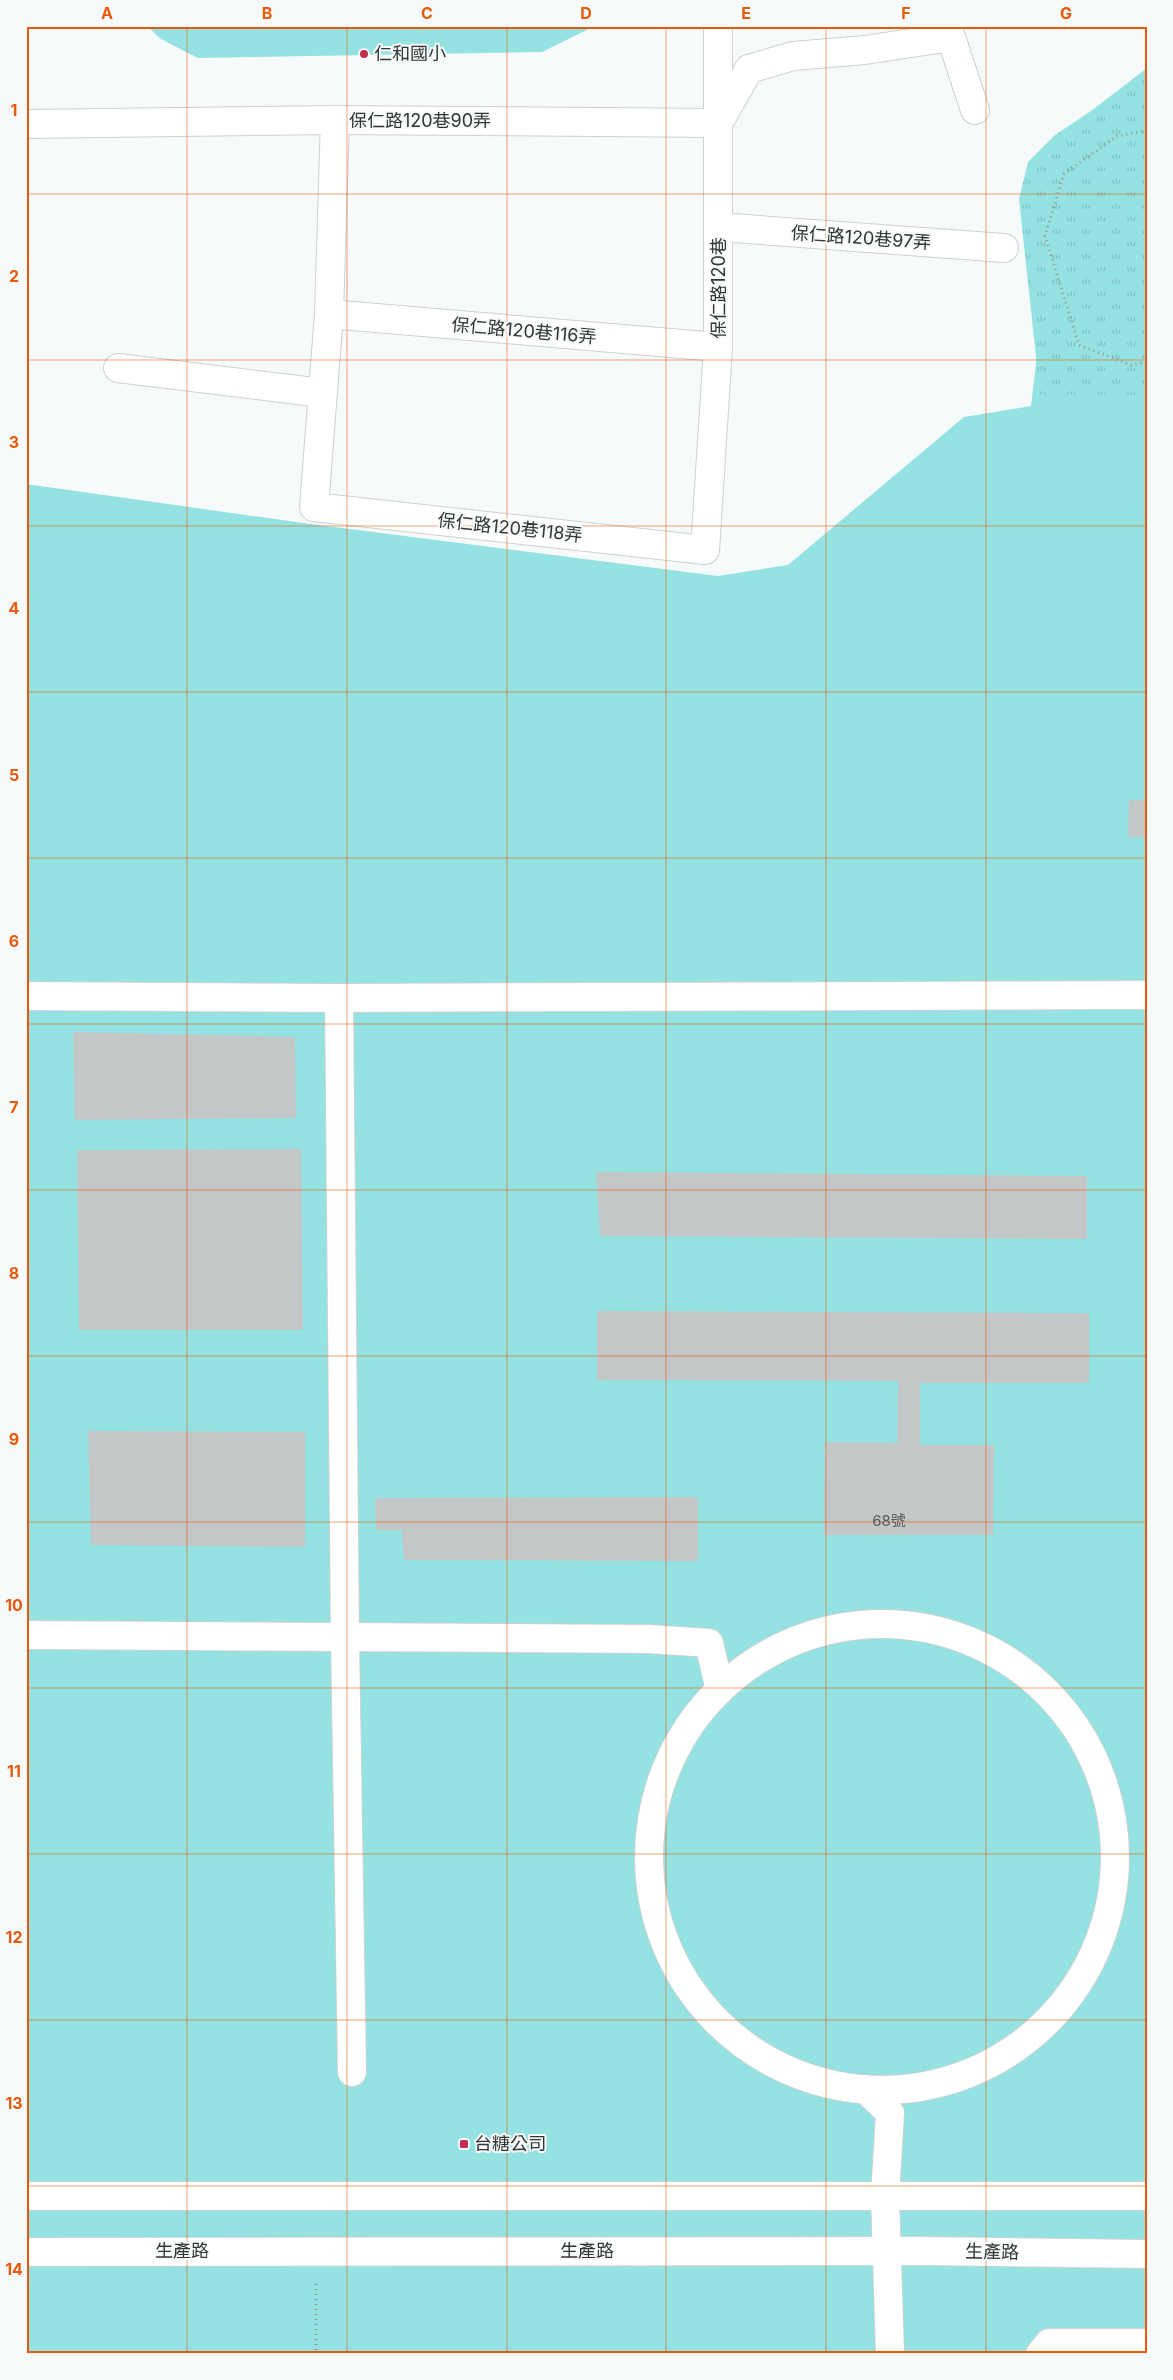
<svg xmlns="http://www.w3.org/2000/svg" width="1173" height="2380" font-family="Inter,'Noto Sans TC',sans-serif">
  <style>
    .grass { fill: #94e2e1 }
    .park { fill: url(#park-tufts) }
    .building { fill: #c3c7c7 }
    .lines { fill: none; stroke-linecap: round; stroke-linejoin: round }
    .minor-casing { stroke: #cdd1d1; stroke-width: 30 }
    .path { stroke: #959898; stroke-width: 3; stroke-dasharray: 1 4; stroke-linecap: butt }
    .minor { stroke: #fff; stroke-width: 28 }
    .grid { fill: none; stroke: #e8590c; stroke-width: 1; stroke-opacity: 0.55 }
    .poi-dot { fill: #c1304c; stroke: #f6fafa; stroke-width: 2 }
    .labels { text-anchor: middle; stroke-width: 4; stroke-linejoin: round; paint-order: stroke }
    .number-label { font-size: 15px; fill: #575a5a }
    .poi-label { font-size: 18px; fill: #333535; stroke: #f6fafa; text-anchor: start }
    .street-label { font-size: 18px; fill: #333535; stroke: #f6fafa }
    .neatline { fill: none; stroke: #e8590c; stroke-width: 2 }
    .grid-label { font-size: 16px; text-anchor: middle; font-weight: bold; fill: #e8590c }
  </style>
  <defs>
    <pattern id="park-tufts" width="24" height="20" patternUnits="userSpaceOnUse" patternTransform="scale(1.25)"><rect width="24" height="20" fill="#94e2e1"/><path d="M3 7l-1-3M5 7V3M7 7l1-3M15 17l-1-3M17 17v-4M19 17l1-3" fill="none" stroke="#80c2c2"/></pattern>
  </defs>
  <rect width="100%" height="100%" fill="#f6fafa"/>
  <g class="grass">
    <path d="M147 26H595L542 52 198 58 161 39Z"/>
    <path d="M1147 81V2354H26V484L303 523 718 576 788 565 964 417 1031 406 1043 305Z"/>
  </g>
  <path class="park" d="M1147 68V395L1040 394 1019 199 1028 162 1055 135 1091 111Z"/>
  <g class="building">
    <path d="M1129 800H1147V837H1128Z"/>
    <path d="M73 1032 295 1037 296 1118 75 1120Z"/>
    <path d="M301 1149 303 1330H79L77 1150Z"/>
    <path d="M596 1172 1087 1176V1239L600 1236Z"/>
    <path d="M597 1311 1089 1313V1383H920V1445H994L993 1535H824L825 1442 897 1443 898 1381 597 1380Z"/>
    <path d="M88 1431 305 1432V1547L91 1545Z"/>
    <path d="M698 1497V1561L404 1560 402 1530H376L375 1498Z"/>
  </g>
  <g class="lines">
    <g class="minor-casing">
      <g id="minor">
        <path d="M335 120 329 314 314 507 705 550 718 347V26"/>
        <path d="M719 122 749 69 793 56 865 50 951 37 975 110"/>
        <path d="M26 124 335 120 718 123"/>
        <path d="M719 227 1004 248"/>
        <path d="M329 314 718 347"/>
        <path d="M118 368 322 393"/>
        <path d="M26 996 339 998 1147 995"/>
        <path d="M339 998 345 1637 352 2072"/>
        <circle cx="882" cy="1857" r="233"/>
        <path d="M26 1635 649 1639 709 1643 720 1690"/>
        <path d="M865 2089 890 2113 885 2196 890 2354"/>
        <path d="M26 2196H1147"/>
        <path d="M26 2252 919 2251 1147 2254"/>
        <path d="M1040 2354 1049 2343H1147"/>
      </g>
    </g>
    <g class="path">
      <path d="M1147 131 1117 136 1064 174 1045 236 1079 345 1131 365 1147 362"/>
      <path d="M316 2284V2354"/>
    </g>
    <use href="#minor" class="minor"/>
  </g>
  <path class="grid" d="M187 26V2354M347 26V2354M507 26V2354M666 26V2354M826 26V2354M986 26V2354M26 194H1147M26 360H1147M26 526H1147M26 692H1147M26 858H1147M26 1024H1147M26 1190H1147M26 1356H1147M26 1522H1147M26 1688H1147M26 1854H1147M26 2020H1147M26 2186H1147"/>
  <g class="poi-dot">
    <circle cx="364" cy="54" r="5"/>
    <rect x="459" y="2139" width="10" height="10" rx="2.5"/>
  </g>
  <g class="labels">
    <g class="number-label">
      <text x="889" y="1526">68號</text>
    </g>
    <g class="poi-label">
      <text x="374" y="60">仁和國小</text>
      <text x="474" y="2150">台糖公司</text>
    </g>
    <g class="street-label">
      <text x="420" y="127">保仁路120巷90弄</text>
      <text transform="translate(861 238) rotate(4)" y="6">保仁路120巷97弄</text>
      <text transform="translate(719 288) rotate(-90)" y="6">保仁路120巷</text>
      <text transform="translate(524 331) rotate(5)" y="6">保仁路120巷116弄</text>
      <text transform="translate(510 528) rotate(6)" y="6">保仁路120巷118弄</text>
      <text x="182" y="2257">生產路</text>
      <text x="587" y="2257">生產路</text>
      <text transform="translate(992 2252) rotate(1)" y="6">生產路</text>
    </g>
  </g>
  <rect width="1173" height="2380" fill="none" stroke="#f6fafa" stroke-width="55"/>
  <rect x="28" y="28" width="1118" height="2324" class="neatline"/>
  <g class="grid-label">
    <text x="107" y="19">A</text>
    <text x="267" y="19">B</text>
    <text x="427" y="19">C</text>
    <text x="586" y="19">D</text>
    <text x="746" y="19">E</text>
    <text x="906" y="19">F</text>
    <text x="1066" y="19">G</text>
    <text x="14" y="116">1</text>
    <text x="14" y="282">2</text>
    <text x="14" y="448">3</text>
    <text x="14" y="614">4</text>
    <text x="14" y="781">5</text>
    <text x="14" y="947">6</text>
    <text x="14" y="1113">7</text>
    <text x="14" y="1279">8</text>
    <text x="14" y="1445">9</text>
    <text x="14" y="1611">10</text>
    <text x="14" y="1777">11</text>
    <text x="14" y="1943">12</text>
    <text x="14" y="2109">13</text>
    <text x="14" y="2275">14</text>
  </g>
</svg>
